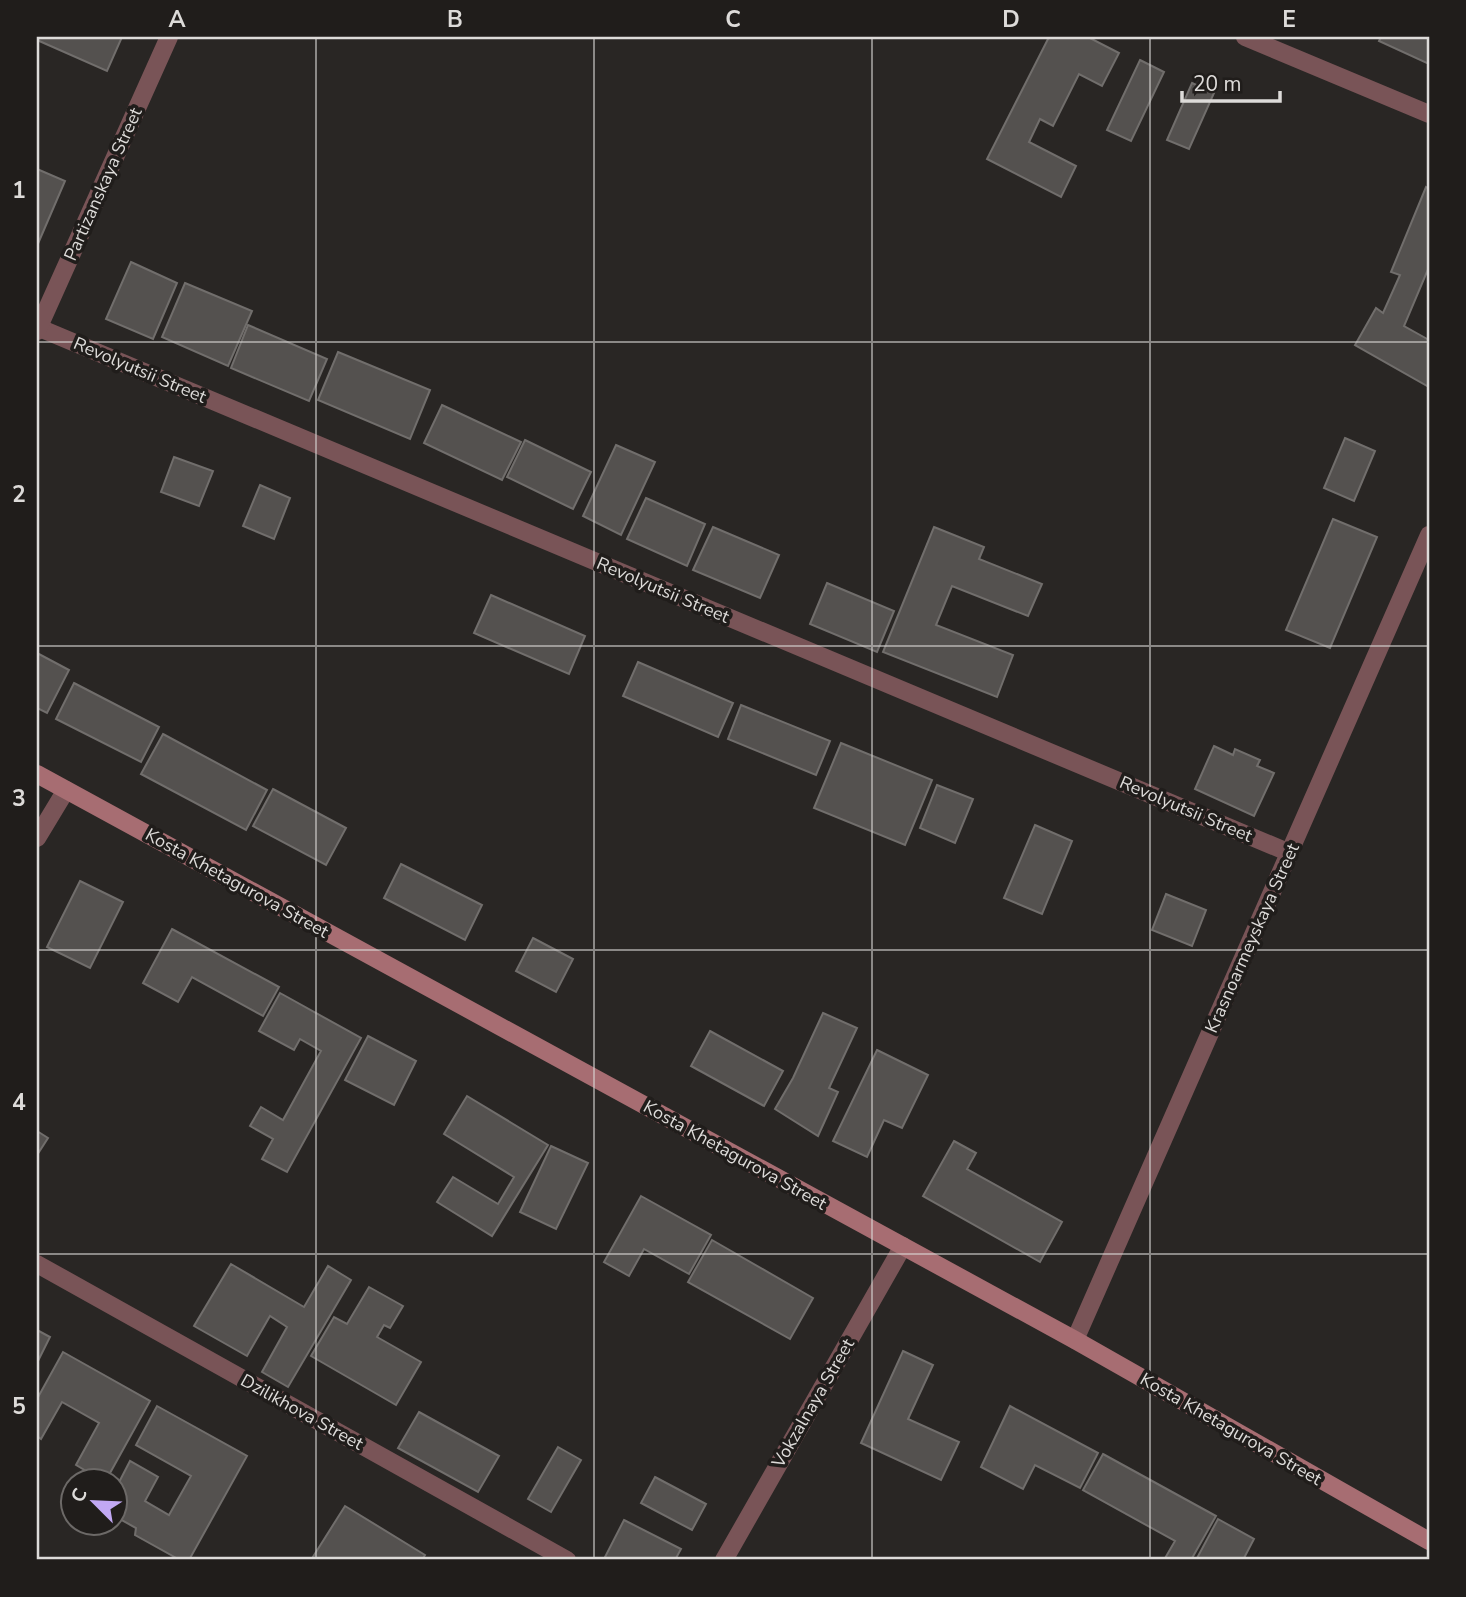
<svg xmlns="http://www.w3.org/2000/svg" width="1466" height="1597" font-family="'Nunito Sans',sans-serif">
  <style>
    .building { fill: #54514f; stroke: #716e6c; stroke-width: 2 }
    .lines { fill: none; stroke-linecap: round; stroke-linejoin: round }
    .street { stroke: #795457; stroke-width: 18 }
    .secondary { stroke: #a76d72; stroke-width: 18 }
    .grid { fill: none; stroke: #dddbd9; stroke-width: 2; stroke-opacity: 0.55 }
    .labels { text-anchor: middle; stroke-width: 7; stroke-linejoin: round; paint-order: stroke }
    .street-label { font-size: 18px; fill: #dddbd9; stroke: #201d1b }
    .neatline { fill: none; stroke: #dddbd9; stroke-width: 2.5 }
    .grid-label { font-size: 23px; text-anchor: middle; font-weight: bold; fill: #dddbd9 }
  </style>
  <rect width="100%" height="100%" fill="#292624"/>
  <g class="building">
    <path d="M37 37H122L107 71 37 40Z"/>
    <path d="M1049 37H1088L1119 53 1102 86 1079 74 1053 126 1040 119 1029 142 1076 166 1061 197 987 159Z"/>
    <path d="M1381 37H1429V64L1379 41Z"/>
    <path d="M1140 60 1164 72 1131 141 1107 130Z"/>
    <path d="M1192 83 1214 93 1189 149 1167 140Z"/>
    <path d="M37 169 65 181 37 246Z"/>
    <path d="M1426 187 1429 189V267L1404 326 1429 340V387L1355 345 1376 308 1383 313 1400 275 1391 272Z"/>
    <path d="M131 262 177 283 153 339 106 319Z"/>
    <path d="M185 283 252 311 228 366 162 337Z"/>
    <path d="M248 325 327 359 309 401 231 368Z"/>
    <path d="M338 352 430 390 410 439 318 400Z"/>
    <path d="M442 405 521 442 502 480 424 443Z"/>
    <path d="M1345 438 1375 451 1354 501 1324 488Z"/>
    <path d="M525 440 591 472 573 509 507 477Z"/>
    <path d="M616 445 655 462 621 535 583 516Z"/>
    <path d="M174 457 213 471 199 506 161 492Z"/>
    <path d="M260 485 290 498 274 539 243 526Z"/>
    <path d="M646 498 705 524 687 566 627 539Z"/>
    <path d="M1333 519 1377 537 1330 648 1286 630Z"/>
    <path d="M713 527 779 555 760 598 693 570Z"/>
    <path d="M934 527 984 547 979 559 1042 584 1028 616 952 586 936 625 1013 655 997 697 883 652Z"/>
    <path d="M827 583 894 611 877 652 810 624Z"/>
    <path d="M491 595 585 636 569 674 474 633Z"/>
    <path d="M37 653 69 670 47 713 37 708Z"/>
    <path d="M638 662 733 703 718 737 623 696Z"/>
    <path d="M74 683 159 727 141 762 56 719Z"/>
    <path d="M741 705 830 741 816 775 728 739Z"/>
    <path d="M163 734 267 790 246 830 141 774Z"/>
    <path d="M841 743 932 780 905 845 814 808Z"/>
    <path d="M1214 746 1233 755 1235 749 1260 760 1257 766 1274 773 1254 816 1195 789Z"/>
    <path d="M937 785 973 799 955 843 920 828Z"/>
    <path d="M273 789 346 828 326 865 253 826Z"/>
    <path d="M1035 825 1072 841 1042 914 1004 898Z"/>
    <path d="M401 864 482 905 465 940 384 898Z"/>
    <path d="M80 881 123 902 90 968 47 947Z"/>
    <path d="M1166 894 1206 910 1192 946 1152 930Z"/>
    <path d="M172 929 279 987 263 1016 192 977 178 1002 143 983Z"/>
    <path d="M533 938 573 959 556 992 516 971Z"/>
    <path d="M280 993 361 1038 287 1172 262 1159 273 1139 250 1126 261 1107 283 1120 321 1051 300 1039 294 1050 259 1031Z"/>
    <path d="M823 1013 857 1028 829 1088 838 1092 818 1136 775 1109 793 1078Z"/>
    <path d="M710 1031 783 1071 764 1106 691 1066Z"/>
    <path d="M368 1036 416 1061 394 1105 345 1080Z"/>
    <path d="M877 1050 928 1075 902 1128 884 1120 867 1157 833 1141Z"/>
    <path d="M467 1096 548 1145 492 1236 437 1202 453 1177 498 1204 514 1177 444 1134Z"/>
    <path d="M37 1131 48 1138 37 1155Z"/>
    <path d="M954 1141 976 1153 967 1169 1062 1222 1040 1262 923 1196Z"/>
    <path d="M551 1146 588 1163 556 1229 520 1212Z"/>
    <path d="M641 1196 711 1235 689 1274 644 1249 629 1276 604 1262Z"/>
    <path d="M712 1240 813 1298 790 1339 688 1282Z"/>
    <path d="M231 1264 304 1307 328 1266 351 1280 288 1387 262 1372 287 1327 270 1316 247 1356 194 1326Z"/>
    <path d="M369 1287 403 1306 390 1328 384 1325 377 1337 421 1362 396 1405 311 1356 334 1317 347 1324Z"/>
    <path d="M37 1330 50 1337 37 1363Z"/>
    <path d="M903 1351 933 1365 908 1419 959 1442 941 1480 861 1443Z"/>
    <path d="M63 1352 150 1401 105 1482 76 1465 99 1423 62 1402 41 1439 37 1436V1399Z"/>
    <path d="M157 1406 247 1456 189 1560H180L135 1535 136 1528 116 1517V1488L130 1461 158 1477 145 1501 169 1515 191 1476 136 1445Z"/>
    <path d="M1010 1406 1098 1453 1080 1488 1035 1465 1023 1489 981 1467Z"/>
    <path d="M419 1412 499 1456 478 1492 398 1448Z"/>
    <path d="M558 1447 581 1460 551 1512 528 1499Z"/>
    <path d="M1103 1454 1216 1516 1191 1560H1164L1175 1541 1083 1490Z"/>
    <path d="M655 1477 706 1504 692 1530 641 1503Z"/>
    <path d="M345 1506 425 1555 422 1560H311Z"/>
    <path d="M1218 1519 1254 1539 1243 1560H1196Z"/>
    <path d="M624 1520 681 1549 675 1560 604 1559Z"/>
  </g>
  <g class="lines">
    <g class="street">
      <path d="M1245 37 1429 114"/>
      <path d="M37 327 1290 853"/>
      <path d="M37 331 169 37"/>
      <path d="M37 838 66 790"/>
      <path d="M37 1264 567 1560"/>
      <path d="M1075 1340 1429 535"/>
      <path d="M724 1560 903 1246"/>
    </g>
    <path class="secondary" d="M37 774 1075 1340 1429 1541"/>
  </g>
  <path class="grid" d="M316 37V1560M594 37V1560M872 37V1560M1150 37V1560M37 342H1429M37 646H1429M37 950H1429M37 1254H1429"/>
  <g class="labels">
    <g class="street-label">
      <text transform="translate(103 184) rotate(-66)" y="6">Partizanskaya Street</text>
      <text transform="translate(140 370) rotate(23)" y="6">Revolyutsii Street</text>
      <text transform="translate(663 590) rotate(23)" y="6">Revolyutsii Street</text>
      <text transform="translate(1186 809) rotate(23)" y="6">Revolyutsii Street</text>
      <text transform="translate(237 883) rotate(29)" y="6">Kosta Khetagurova Street</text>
      <text transform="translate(1252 938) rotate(-66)" y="6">Krasnoarmeyskaya Street</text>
      <text transform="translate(735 1155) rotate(29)" y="6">Kosta Khetagurova Street</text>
      <text transform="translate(813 1403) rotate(-60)" y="6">Vokzalnaya Street</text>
      <text transform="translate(302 1412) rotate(29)" y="6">Dzilikhova Street</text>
      <text transform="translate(1231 1429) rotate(30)" y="6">Kosta Khetagurova Street</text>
    </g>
  </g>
  <rect width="1466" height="1597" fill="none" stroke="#201d1b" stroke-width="77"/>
  <g transform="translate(94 1502) rotate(294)"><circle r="33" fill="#201d1b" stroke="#6c6967" stroke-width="2"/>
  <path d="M0-5L12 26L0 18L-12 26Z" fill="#c1a8f3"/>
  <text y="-10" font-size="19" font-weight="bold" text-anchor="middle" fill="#dddbd9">С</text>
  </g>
  <path d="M1182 91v10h98v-10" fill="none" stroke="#dddbd9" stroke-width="3.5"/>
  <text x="1193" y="91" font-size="21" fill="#dddbd9" stroke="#201d1b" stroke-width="5" paint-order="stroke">20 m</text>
  <rect x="38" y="38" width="1390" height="1520" class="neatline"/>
  <g class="grid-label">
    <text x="177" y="27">A</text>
    <text x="455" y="27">B</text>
    <text x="733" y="27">C</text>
    <text x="1011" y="27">D</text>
    <text x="1289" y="27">E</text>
    <text x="19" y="198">1</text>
    <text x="19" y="502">2</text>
    <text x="19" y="806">3</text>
    <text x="19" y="1110">4</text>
    <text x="19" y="1414">5</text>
  </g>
</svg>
